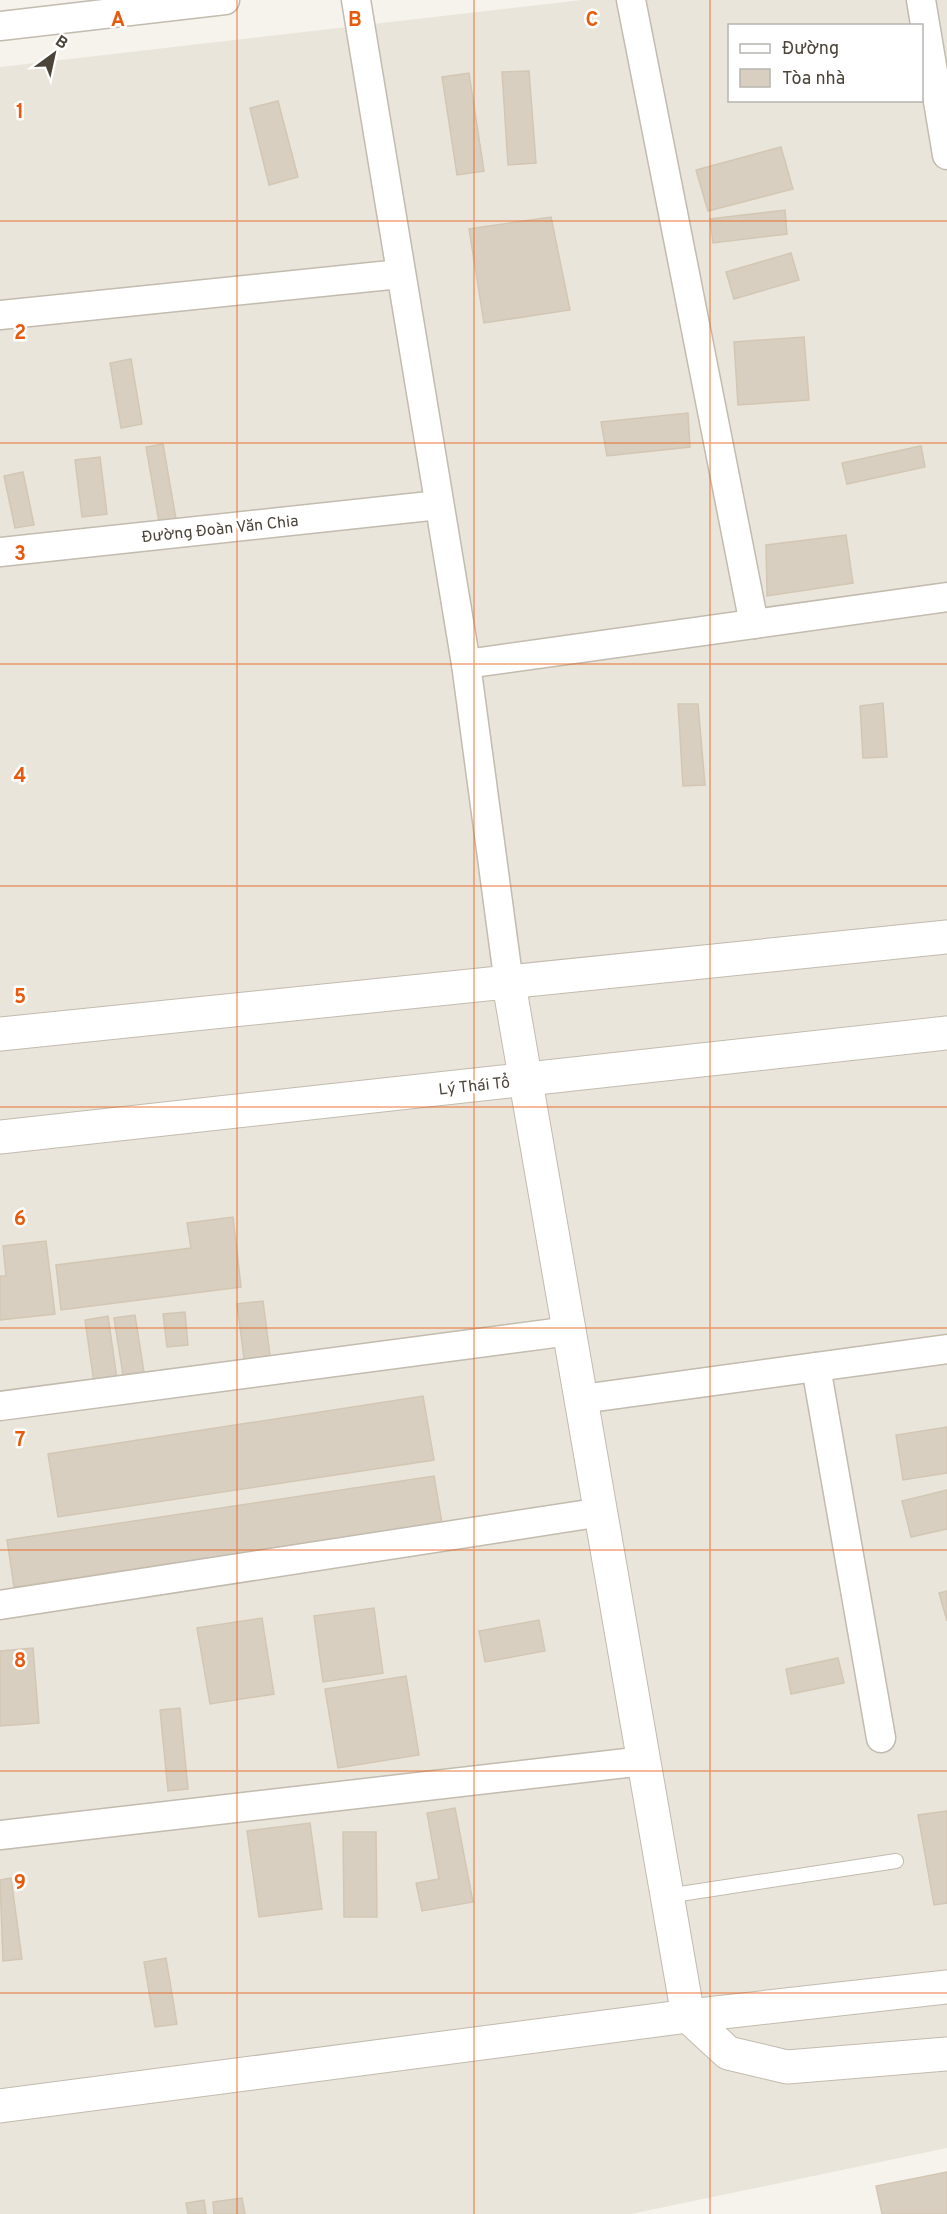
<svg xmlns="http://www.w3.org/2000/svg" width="947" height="2214" font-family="Overpass,sans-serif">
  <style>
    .residential { fill: #eae5da; fill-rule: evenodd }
    .building { fill: #d8cfc1; stroke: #d3c7b4; stroke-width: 1.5 }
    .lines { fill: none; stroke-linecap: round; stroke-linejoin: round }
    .service-casing { stroke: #c2bbae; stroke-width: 16 }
    .minor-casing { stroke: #c2bbae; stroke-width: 31 }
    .tertiary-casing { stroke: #c2bbae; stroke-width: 35 }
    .service { stroke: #fff; stroke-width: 14 }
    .minor { stroke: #fff; stroke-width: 28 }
    .tertiary { stroke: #fff; stroke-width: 33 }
    .grid { fill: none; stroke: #e8590c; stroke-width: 1.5; stroke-opacity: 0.55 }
    .labels { text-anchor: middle; stroke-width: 5; stroke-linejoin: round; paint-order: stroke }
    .street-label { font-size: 16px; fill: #4b4439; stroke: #fff }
    .grid-label { font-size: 20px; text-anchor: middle; font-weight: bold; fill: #e8590c; stroke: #fff; stroke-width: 5; stroke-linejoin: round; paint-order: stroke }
  </style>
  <rect width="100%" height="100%" fill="#f6f3ec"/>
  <path class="residential" d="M582 0H947V2148L631 2214H0V67ZM730 26H922V100H730Z"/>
  <g class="building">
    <path d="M529 71 536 163 508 165 502 72Z"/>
    <path d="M469 73 484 171 457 175 442 77Z"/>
    <path d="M278 101 298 177 269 185 250 108Z"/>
    <path d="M781 147 793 189 708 211 696 170Z"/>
    <path d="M785 210 787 234 713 243 710 219Z"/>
    <path d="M551 217 570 310 484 323 469 229Z"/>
    <path d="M791 253 799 280 734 299 726 272Z"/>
    <path d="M804 337 809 400 738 405 734 342Z"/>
    <path d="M131 359 142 424 121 428 110 363Z"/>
    <path d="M688 413 690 447 607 456 601 422Z"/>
    <path d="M163 444 176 519 159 522 146 447Z"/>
    <path d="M921 446 925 467 847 484 842 463Z"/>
    <path d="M100 457 107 514 82 517 75 460Z"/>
    <path d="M23 472 34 525 15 528 4 476Z"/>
    <path d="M846 535 853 583 767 596 766 545Z"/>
    <path d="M883 703 887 757 863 758 860 706Z"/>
    <path d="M678 704H698L705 785 683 786Z"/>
    <path d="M233 1217 241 1287 61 1310 56 1265 191 1248 187 1223Z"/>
    <path d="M46 1241 55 1314 0 1320V1276H6L3 1246Z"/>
    <path d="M263 1301 271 1363 245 1366 237 1304Z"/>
    <path d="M185 1312 188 1345 167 1347 163 1314Z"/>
    <path d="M135 1315 144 1372 123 1375 114 1318Z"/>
    <path d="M108 1316 117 1379 94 1383 85 1320Z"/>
    <path d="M423 1396 434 1460 58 1517 48 1454Z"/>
    <path d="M947 1427V1473L903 1480 896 1435Z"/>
    <path d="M434 1476 442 1523 14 1587 7 1540Z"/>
    <path d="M947 1490V1529L911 1537 902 1501Z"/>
    <path d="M947 1591V1621L939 1593Z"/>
    <path d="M374 1608 383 1673 323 1682 314 1616Z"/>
    <path d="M262 1618 274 1694 210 1704 197 1628Z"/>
    <path d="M539 1620 545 1651 485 1662 479 1631Z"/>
    <path d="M33 1648 39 1723 0 1726V1651Z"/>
    <path d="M838 1658 844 1683 791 1694 786 1669Z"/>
    <path d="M406 1676 419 1755 338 1768 325 1689Z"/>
    <path d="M180 1708 188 1789 168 1791 160 1710Z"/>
    <path d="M455 1808 473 1902 422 1911 416 1883 439 1879 427 1813Z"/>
    <path d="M947 1811V1903L934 1905 918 1815Z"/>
    <path d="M310 1823 322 1909 259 1917 247 1831Z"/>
    <path d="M343 1832H376L377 1917H344Z"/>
    <path d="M11 1878 22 1959 3 1961 0 1880Z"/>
    <path d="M166 1958 177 2024 155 2027 144 1962Z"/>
    <path d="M947 2172V2214H882L876 2186Z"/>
    <path d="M242 2198 245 2214H214L213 2202Z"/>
    <path d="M204 2200 206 2214H188L186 2203Z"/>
  </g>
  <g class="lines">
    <g class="service-casing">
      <path id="service" d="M667 1896 896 1861"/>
    </g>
    <g class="minor-casing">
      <g id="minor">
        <path d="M356 0 466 664 509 984"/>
        <path d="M631 0 754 624"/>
        <path d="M921 0 947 155"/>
        <path d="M0 26 225 0"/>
        <path d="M0 315 400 274"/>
        <path d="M0 552 439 505"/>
        <path d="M466 664 947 597"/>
        <path d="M816 1367 881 1738"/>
        <path d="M582 1399 947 1349"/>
        <path d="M0 1406 570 1331"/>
        <path d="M0 1605 602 1512"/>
        <path d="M0 1835 644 1761"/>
      </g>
    </g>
    <g class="tertiary-casing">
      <g id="tertiary">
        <path d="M509 984 688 2016 728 2053 787 2067 947 2054"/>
        <path d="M0 1034 947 937"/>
        <path d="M0 1137 947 1033"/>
        <path d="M0 2106 688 2016 947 1987"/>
      </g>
    </g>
    <use href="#service" class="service"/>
    <use href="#minor" class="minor"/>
    <use href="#tertiary" class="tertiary"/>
  </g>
  <path class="grid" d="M237 0V2214M474 0V2214M710 0V2214M0 221H947M0 443H947M0 664H947M0 886H947M0 1107H947M0 1328H947M0 1550H947M0 1771H947M0 1993H947"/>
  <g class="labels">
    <g class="street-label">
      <text transform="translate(220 528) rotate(-6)" y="6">Đường Đoàn Văn Chia</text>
      <text transform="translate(474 1085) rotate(-6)" y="6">Lý Thái Tổ</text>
    </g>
  </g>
  <g class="grid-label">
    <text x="118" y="26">A</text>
    <text x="355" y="26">B</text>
    <text x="592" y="26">C</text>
    <text x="20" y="118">1</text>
    <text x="20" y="339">2</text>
    <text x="20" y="560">3</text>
    <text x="20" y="782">4</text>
    <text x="20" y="1003">5</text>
    <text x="20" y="1225">6</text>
    <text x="20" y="1446">7</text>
    <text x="20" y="1667">8</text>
    <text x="20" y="1889">9</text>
  </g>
  <rect x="728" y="24" width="195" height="78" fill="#ffffff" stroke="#b7b4b0" stroke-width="1.5"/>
  <rect x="740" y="44" width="30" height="9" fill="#ffffff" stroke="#b7b4b0" stroke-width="1.5"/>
  <text x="782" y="54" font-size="18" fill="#4b4439">Đường</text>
  <rect x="740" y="69" width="30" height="18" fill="#d8cfc1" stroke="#b7b4b0" stroke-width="1.5"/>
  <text x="782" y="84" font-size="18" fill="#4b4439">Tòa nhà</text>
  <g transform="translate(54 54) rotate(33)" stroke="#ffffff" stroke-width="4.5" paint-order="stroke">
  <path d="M0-4.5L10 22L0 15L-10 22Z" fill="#4b4439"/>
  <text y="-9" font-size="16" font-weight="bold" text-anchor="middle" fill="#4b4439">B</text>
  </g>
</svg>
